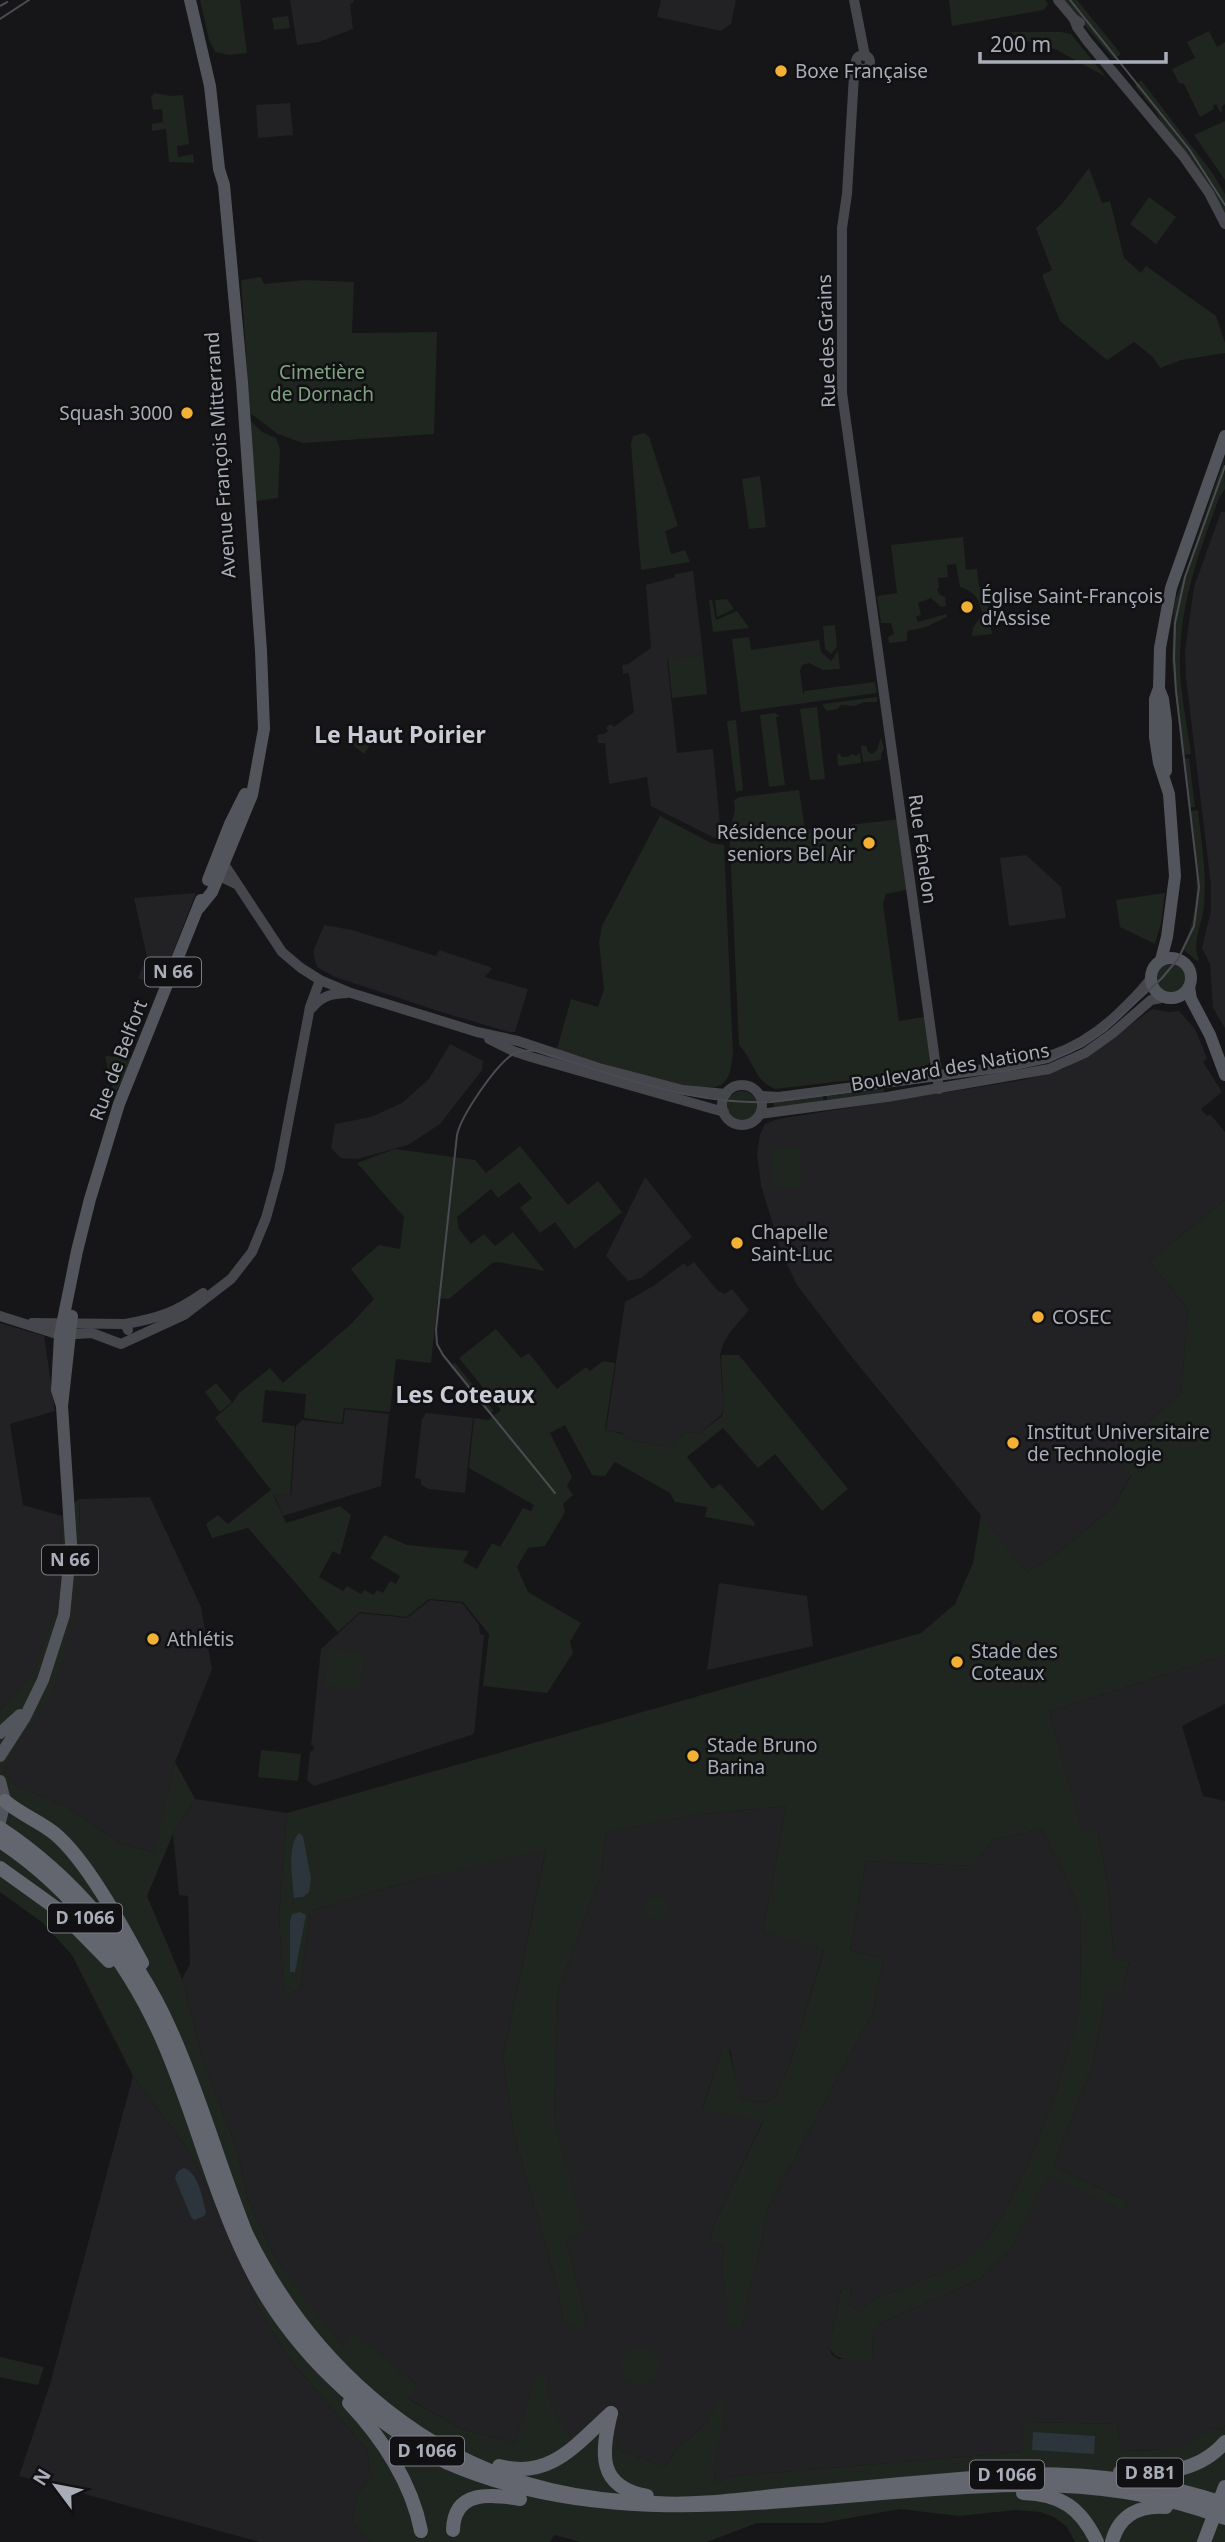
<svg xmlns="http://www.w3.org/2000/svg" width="1225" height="2542" font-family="'Noto Sans',sans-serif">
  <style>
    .built { fill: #222225 }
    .green { fill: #1e261f }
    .water { fill: #2c353c }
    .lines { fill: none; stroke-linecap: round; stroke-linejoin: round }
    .secondary { stroke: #45474d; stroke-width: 10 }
    .primary { stroke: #53555c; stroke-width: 12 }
    .highway { stroke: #63666e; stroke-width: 14 }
    .tram { stroke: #4a4c52; stroke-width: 2 }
    .rail { stroke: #4a4c52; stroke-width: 2; stroke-dasharray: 9 7; stroke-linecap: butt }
    .poi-dot { fill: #f2b134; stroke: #111113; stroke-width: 2.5 }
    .labels { text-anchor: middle; stroke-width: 5; stroke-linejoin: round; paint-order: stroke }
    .shield { fill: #111113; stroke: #7b7e86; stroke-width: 2 }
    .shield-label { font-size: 18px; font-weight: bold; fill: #a8adb8 }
    .poi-label { font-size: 19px; fill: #a8adb8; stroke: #111113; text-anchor: start }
    .street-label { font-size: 19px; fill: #a8adb8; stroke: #111113 }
    .park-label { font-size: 19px; fill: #7fa381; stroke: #111113 }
    .quarter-label { font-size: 23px; font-weight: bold; fill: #c9ccd4; stroke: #111113 }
  </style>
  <rect width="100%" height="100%" fill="#161618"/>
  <g class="built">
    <path d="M290 0H354V2L350 4 353 29 319 42 297 45Z"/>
    <path d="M661 0H736L731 24 721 31 657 17Z"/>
    <path d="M290 103 293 135 258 138 256 105Z"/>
    <path d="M1221 512H1225V1028L1213 1008 1210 964 1202 948 1211 911V885L1186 678 1185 651 1194 587Z"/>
    <path d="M693 571 703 655 667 660 677 753 713 749 721 835 715 838 651 806 647 777 609 784 605 743H598L597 735 604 734 608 731 606 727 611 724 614 727 634 712 629 673 623 674 622 665 628 664 651 648 646 585 675 577V574Z"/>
    <path d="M1026 855 1061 887 1066 918 1009 926 1000 858Z"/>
    <path d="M196 893 160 986 138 978 147 957 134 898Z"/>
    <path d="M324 925 352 930 436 956 439 950 490 967 492 969 484 977 528 989 515 1032H509L441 1012 335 977 317 967 314 956V949Z"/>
    <path d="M1152 1009 1170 1012 1179 1011 1195 1029 1207 1058 1203 1062 1222 1092 1201 1109 1207 1116 1210 1114 1225 1132V1200L1149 1261 1188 1309 1181 1393 1113 1453 1131 1475 1112 1508 1055 1555 1027 1572 851 1356 797 1285 781 1252 761 1185 757 1154 760 1135 765 1124 778 1119 1023 1080 1063 1069 1102 1046Z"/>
    <path d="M450 1044 483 1061 482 1070 440 1124 408 1145 357 1159 341 1158 331 1148 335 1124 371 1117 402 1103 429 1079Z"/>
    <path d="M645 1177 692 1237 641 1278 628 1281 606 1256Z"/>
    <path d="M694 1262 718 1291 725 1294 732 1289 749 1310 731 1331 723 1344 720 1355 724 1408 721 1415 699 1434 686 1432 675 1441 672 1447 623 1439V1433L606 1430 625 1302 655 1285 684 1263 687 1267Z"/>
    <path d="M0 1323 44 1336 55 1411 10 1424 23 1505 62 1516 60 1595 57 1618 53 1617 35 1671 0 1711Z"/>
    <path d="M345 1409 389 1414 381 1486 283 1516 274 1494 291 1495 296 1426 302 1420 343 1424Z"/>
    <path d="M426 1413 473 1418 465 1493 429 1489 421 1485V1479L415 1478 422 1419Z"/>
    <path d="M150 1497 201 1607 212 1669 175 1762 155 1852 121 1844 66 1806 16 1786 4 1773 9 1756 51 1691 80 1519 79 1499Z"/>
    <path d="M719 1583 807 1596 813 1646 707 1670Z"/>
    <path d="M430 1600 462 1603 479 1625 480 1634 484 1635 474 1734 314 1786 307 1780 310 1752 313 1751 314 1746 311 1745 321 1649 360 1613 407 1618Z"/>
    <path d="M1225 1655V1704L1182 1726 1203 1796 1225 1801V2425L1223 2430 1211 2428 1194 2442 1173 2449 1124 2451 1116 2424 1023 2422 1022 2452 734 2476 715 2483 713 2459 724 2428 725 2411 723 2393 706 2423 676 2450 665 2467 617 2449 618 2439 594 2422 574 2441 558 2422 549 2396 548 2377H535L515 2444 462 2429 407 2398 418 2386 355 2334 344 2347 319 2318 273 2254 248 2200 237 2150 202 2057 182 1979 190 1964 188 1896 179 1895 173 1834 195 1799 287 1813 279 1916 284 1994 300 1990 310 1911 407 1882 546 1849 503 2056 514 2135 557 2285 564 2322 583 2330 586 2318 566 2239 584 2232 554 2118 558 1991 601 1875 606 1833 701 1814 786 1806 763 1932 824 1949 790 2064 774 2099 762 2103 739 2098 730 2050H722L702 2109 763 2121 715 2222 710 2242 724 2246 722 2270 730 2327 742 2325 769 2206 872 2014 884 1959 850 1950 866 1861 973 1866 993 1840 1042 1829 1070 1886 1081 1917 1080 2008 1057 2090 1028 2164 1004 2213 987 2239 962 2264 872 2300 859 2311 849 2306 851 2287 841 2290 829 2347 832 2355 839 2359H872L873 2332 881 2323 980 2279 1011 2249 1049 2175 1123 2211 1127 2201 1053 2166 1092 2067 1106 1992 1121 1994 1129 1963 1114 1959 1108 1887 1098 1831 1083 1834 1049 1712Z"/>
    <path d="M133 2076 192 2155 243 2267 256 2304 288 2357 367 2450 371 2475 356 2497 353 2523 371 2542H260L19 2476 51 2381Z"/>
  </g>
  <g class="green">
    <path d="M200 0H240L247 53 230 55 215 52 209 40Z"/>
    <path d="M949 0H1045L1048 4 1044 10 952 26Z"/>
    <path d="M1063 0H1077L1121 54 1114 59Z"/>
    <path d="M288 16 290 28 274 30 272 18Z"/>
    <path d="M1209 31 1217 47 1225 42V104L1221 107 1223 111 1220 112 1216 104 1213 106 1214 109 1200 117 1184 84 1179 83 1172 69 1195 58 1187 42Z"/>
    <path d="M1010 32H1061L1071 34 1106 77 1055 49 1020 39Z"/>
    <path d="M1141 80 1213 174 1225 194V216L1162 124 1157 113 1135 86Z"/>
    <path d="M155 93 170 96 183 95 189 144 177 146 178 157 193 154 194 163 169 162 166 129 152 131V124L163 122 162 109 153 110 151 97Z"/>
    <path d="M1225 121V180L1194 135Z"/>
    <path d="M1089 168 1102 203 1110 201 1124 258 1141 273 1146 266 1216 316 1225 343V353L1181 360 1160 368 1153 357 1134 342 1107 360 1060 321 1042 275 1052 270 1036 228 1062 204Z"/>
    <path d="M1149 197 1176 217 1156 244 1130 224Z"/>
    <path d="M261 277 264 284 305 280 354 282 352 333 437 332 434 434 303 443 278 434 250 413 241 280Z"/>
    <path d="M250 420 262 432 276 438 280 449 278 498 256 501Z"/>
    <path d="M644 433 649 437 678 526 665 531 671 554 685 550 690 562 641 570 631 444 633 436Z"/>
    <path d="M1224 460 1225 489 1219 498C1200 550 1181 600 1180 657 1179 690 1187 722 1191 754L1182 755 1172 661 1174 605Z"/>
    <path d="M760 476 766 527 749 529 742 479Z"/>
    <path d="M963 537 966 570 977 569 979 587H985L992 634 972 636 973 628 982 614C980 599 975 592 960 587L956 564 947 565 948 577 938 578 939 588 937 589 940 595 945 597 946 606 941 607 931 598 918 603 921 615 916 617 918 622 946 614 947 617 926 627 907 631V641L889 643 888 637 894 634 891 623H881L877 596 897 593 891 545Z"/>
    <path d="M727 599 734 609 717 617 715 600Z"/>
    <path d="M709 600H712L716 620 737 611 749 628 713 632Z"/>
    <path d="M835 625 837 647 831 654 825 649 823 626Z"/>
    <path d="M749 637 751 650 819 640 821 652 831 661 838 651 840 669 823 670 809 663 802 665 800 671 803 693 804 695V691L875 682 877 693 741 712 732 639Z"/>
    <path d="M703 655 707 694 672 698 668 659Z"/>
    <path d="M877 697V702H865L854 706 841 705 837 709 827 711 823 706V704Z"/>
    <path d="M817 707 825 779 810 780 800 709Z"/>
    <path d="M775 713 780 716 776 717 785 785 769 787 760 715Z"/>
    <path d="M736 720 743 790 736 792 727 721Z"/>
    <path d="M363 731 375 738 364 754 353 745Z"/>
    <path d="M881 737 884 749 881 754V760L863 762 861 747 863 745 867 747V751L872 754 877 750Z"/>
    <path d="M840 753 841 757H848L852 754 856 756 860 753 861 763 838 766 837 755Z"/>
    <path d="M1189 758 1195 807H1189L1183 759Z"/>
    <path d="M799 790 805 830 901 819 911 889 886 894 883 904 899 1021 929 1016 935 1057 920 1072 775 1089C753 1080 754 1060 739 1045L730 845V829L735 810 734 800 740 797Z"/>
    <path d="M1198 810C1201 841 1207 874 1204 905 1203 923 1191 942 1199 959L1197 961 1182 948C1205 906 1195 857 1190 811Z"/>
    <path d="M660 816 711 843 724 845 733 1055C731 1065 731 1079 721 1085 698 1098 586 1058 557 1049L571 999 598 1007 604 989 599 942 602 926Z"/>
    <path d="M1165 893 1161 923 1155 944 1120 927 1116 900Z"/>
    <circle cx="1171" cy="979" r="15"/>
    <path d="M105 1056 133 1058 115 1094 113 1090Z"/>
    <path d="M884 1088V1093L827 1100V1095Z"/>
    <circle cx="742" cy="1106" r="15"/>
    <path d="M822 1093 824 1104 774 1109 773 1099Z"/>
    <path d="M520 1146 568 1205 598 1181 622 1212 575 1249 555 1222 540 1233 520 1208 532 1198 519 1182 498 1198 491 1189 457 1217 459 1229 471 1244 484 1234 495 1246 513 1232 545 1271 498 1262 492 1263 449 1299 438 1298 431 1363 396 1359 390 1412 344 1408 342 1423 304 1418 306 1394 265 1390 262 1422 295 1426 290 1495 273 1494 286 1523 340 1506 351 1515 340 1555 333 1551 319 1577 343 1591 347 1586 361 1594 364 1590 374 1595 377 1590 383 1593 390 1581 396 1584 400 1576 370 1558 384 1535 407 1545 469 1551 463 1562 477 1569 492 1543 500 1547 523 1508 531 1511 534 1505 469 1468 474 1418 488 1420 501 1410 459 1358 496 1329 521 1358 529 1353 557 1389 586 1367 590 1371 603 1361 615 1363 605 1430 623 1434V1439L672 1447 675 1441 686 1432 699 1434 722 1416 724 1408 721 1355H739L848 1489 822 1511 775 1454 758 1468 723 1428 687 1457 712 1489 720 1484 755 1523 754 1526 705 1517 707 1507 675 1502 670 1493 615 1462 605 1476 592 1475 565 1425 550 1433 572 1477 567 1486 573 1495 563 1504 565 1512 545 1546 528 1548 517 1567 528 1592 581 1623 570 1642 573 1653 547 1693 483 1686 489 1634 463 1602 429 1599 407 1617 360 1612 338 1632 248 1528 212 1538 206 1524 218 1515 228 1524 271 1490 215 1418 233 1402 239 1393 270 1368 283 1383 351 1324 374 1299 351 1269 379 1245 400 1249 404 1217 357 1163 395 1149 475 1160 486 1173Z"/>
    <path d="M799 1147 802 1187 773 1188 771 1148Z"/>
    <path d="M1225 1200V1655L1049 1712 1083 1833 1098 1831 1108 1887 1114 1959 1129 1962 1121 1995 1106 1993 1092 2067 1053 2166 1127 2201 1123 2211 1049 2176 1011 2249 980 2279 881 2323 873 2333 872 2359C856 2359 836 2364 829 2347L841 2290 851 2287 849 2306 859 2311 872 2300 962 2264 987 2239 1004 2213 1028 2164 1057 2090 1080 2007 1081 1917 1070 1886 1042 1829 993 1840 973 1866 866 1861 850 1950 884 1959 872 2014 769 2206 742 2326 729 2327 722 2270 724 2246 710 2242 715 2222 763 2122 702 2110 722 2050H729L740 2098 762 2103 774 2099 790 2064 824 1950 763 1932 786 1806 701 1814 606 1833 601 1875 558 1991 554 2118 585 2233 566 2239 586 2318 583 2331 564 2322 557 2285 514 2135 503 2056 546 1850 407 1882 310 1911 300 1990 284 1994 279 1916 287 1813 921 1633 955 1604 973 1563 981 1515 1027 1572 1055 1555 1112 1508 1131 1476 1113 1453 1181 1393 1188 1309 1149 1261Z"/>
    <path d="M455 1363 494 1411 489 1414 450 1366Z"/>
    <path d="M216 1383 232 1402 220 1412 205 1392Z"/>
    <path d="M79 1499C82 1554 73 1639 52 1690 39 1720 13 1741 4 1773L16 1786 66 1806 121 1844 154 1852 175 1762 195 1799 173 1834 147 1896 182 1979 202 2057 237 2150 248 2200 273 2254 319 2317 343 2346 355 2333 418 2386 408 2399 462 2429 515 2444 535 2376 548 2377C549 2406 556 2419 574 2441L594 2421 618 2439 617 2449 665 2467 676 2450 706 2423 723 2392C725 2403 726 2415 724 2426 719 2451 711 2455 715 2483L734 2476 1022 2452 1023 2422 1116 2424 1124 2451C1162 2450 1180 2452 1211 2428L1223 2430 1225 2425V2542H1075L1067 2527 1054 2517 1040 2512 1015 2510 959 2516 900 2509 822 2523H757L707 2542H581L554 2535 550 2542H371L353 2523 356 2497 371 2475 367 2450 288 2357 256 2304 243 2267 192 2155 133 2076 72 1955 43 1923 0 1892V1711L35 1671 53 1617H57L60 1595 62 1516Z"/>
    <path d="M328 1648 364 1652 360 1690 324 1686Z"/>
    <path d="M261 1750 301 1754 298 1781 258 1777Z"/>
    <circle cx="657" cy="1908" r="12"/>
    <circle cx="640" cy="2366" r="19"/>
    <path d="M0 2357 44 2367 38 2385 0 2377Z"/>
  </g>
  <g class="water">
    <path d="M299 1833 303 1836 311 1879 309 1892 303 1897 294 1898C293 1880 286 1847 299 1833Z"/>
    <path d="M300 1912 306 1915 295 1972H290V1922L292 1914Z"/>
    <path d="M184 2168C199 2173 202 2198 206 2212L204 2216 194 2220 191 2217 175 2178 178 2171Z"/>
    <path d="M1033 2432 1095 2436 1094 2454 1032 2450Z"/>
  </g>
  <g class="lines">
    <g class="secondary">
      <path d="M854 0 865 56"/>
      <path d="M1058 0 1074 19 1080 23"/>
      <path d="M1074 19 1077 27 1088 42 1183 156 1209 193 1225 224"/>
      <circle cx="863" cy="62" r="7"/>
      <path d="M857 67 854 75 847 194 842 228V393L939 1089"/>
      <path d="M236 884 219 876 214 866 224 864 282 952 301 968 320 980 351 993 477 1032 518 1041 599 1068 683 1090 726 1094"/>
      <path d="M312 1008C322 995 332 994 347 993"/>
      <path d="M489 1039 513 1051 531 1057 724 1112"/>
      <circle cx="742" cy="1105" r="20"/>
      <path d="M760 1096 779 1097C832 1090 886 1083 939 1075 1013 1064 1065 1067 1122 1010 1132 1000 1143 990 1151 978"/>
      <path d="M760 1114 887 1097 1049 1069 1085 1053 1113 1033 1151 1000 1166 997"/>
      <path d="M0 1316 60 1335 92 1333 121 1344 184 1315 231 1279 252 1252 266 1218 279 1171 310 1007 320 980"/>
      <path d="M32 1323 125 1324 128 1330"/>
      <path d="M125 1324C159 1318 174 1313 203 1293"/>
    </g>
    <g class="primary">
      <path d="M190 0 210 86 219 169 224 185 242 382 261 651 264 729 252 795 212 892 199 908"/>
      <path d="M1159 689 1163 699 1166 722V771"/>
      <path d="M208 880 230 824 245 794"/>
      <circle cx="1171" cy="978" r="20"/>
      <path d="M1161 960 1167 937 1175 876 1169 794 1159 763 1155 737V699L1159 688 1160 648 1171 588 1225 436"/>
      <path d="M1189 987 1191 999 1210 1035 1225 1075"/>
      <path d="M62 1406 57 1390 60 1335 77 1251 90 1199 119 1104 201 900"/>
      <path d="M0 1733 20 1715"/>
      <path d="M0 1756 25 1717 43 1680 64 1615 71 1543 62 1406 72 1316"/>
      <path d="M0 1781 5 1801 0 1822"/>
    </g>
    <g class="highway">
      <path d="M5 1801C20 1814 39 1821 54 1833 86 1859 122 1926 142 1963"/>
      <path d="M0 1828C74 1877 134 1949 170 2029 200 2095 219 2166 246 2233 306 2357 415 2459 551 2490 585 2498 621 2502 656 2503 701 2506 748 2498 793 2494 868 2487 944 2480 1019 2474 1089 2473 1159 2481 1225 2504"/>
      <path d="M0 1841C72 1888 129 1963 163 2041 195 2114 213 2192 248 2263 289 2348 365 2418 446 2462 627 2542 831 2487 1023 2485 1090 2484 1162 2494 1225 2518"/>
      <path d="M0 1868 60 1911 109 1961"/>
      <path d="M349 2403C382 2438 412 2483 421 2531"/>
      <path d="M611 2413C601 2453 597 2487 647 2496"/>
      <path d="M499 2466C551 2480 577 2443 611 2413"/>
      <path d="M1120 2472C1160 2473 1197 2474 1225 2442"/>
      <path d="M1023 2493C1061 2494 1081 2508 1097 2542"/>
      <path d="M453 2530C454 2490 490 2494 520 2499"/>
      <path d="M1112 2542C1119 2515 1140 2505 1166 2507"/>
      <path d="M1204 2542 1225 2487"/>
    </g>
    <g class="tram">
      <path d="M1070 0 1189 149 1225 205"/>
      <path d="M0 19 29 0"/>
      <path d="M555 1493 443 1355 437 1344 436 1330 457 1135C461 1116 497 1062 515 1053 522 1050 529 1050 537 1051 613 1075 692 1105 772 1102L1005 1071 1048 1062 1083 1046 1106 1030 1162 978 1178 959 1194 926 1199 887 1176 691 1174 658 1175 623 1185 577 1225 466"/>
    </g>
    <path class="rail" d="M0 6 11 0"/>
  </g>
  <g class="poi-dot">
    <circle cx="781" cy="71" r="7"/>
    <circle cx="187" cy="413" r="7"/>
    <circle cx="967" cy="607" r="7"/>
    <circle cx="869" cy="843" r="7"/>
    <circle cx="737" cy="1243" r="7"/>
    <circle cx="1038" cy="1317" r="7"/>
    <circle cx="1013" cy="1443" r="7"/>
    <circle cx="153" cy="1639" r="7"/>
    <circle cx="957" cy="1662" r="7"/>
    <circle cx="693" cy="1756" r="7"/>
  </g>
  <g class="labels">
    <g class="shield">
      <rect x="145" y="957.5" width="56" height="29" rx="5"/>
      <rect x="42" y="1545.5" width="56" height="29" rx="5"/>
      <rect x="48" y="1903.5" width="74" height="29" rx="5"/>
      <rect x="390" y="2436.5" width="74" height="29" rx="5"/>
      <rect x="1117" y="2458.5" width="66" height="29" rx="5"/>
      <rect x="970" y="2460.5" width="74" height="29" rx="5"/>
    </g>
    <g class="shield-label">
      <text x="173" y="978">N 66</text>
      <text x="70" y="1566">N 66</text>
      <text x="85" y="1924">D 1066</text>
      <text x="427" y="2457">D 1066</text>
      <text x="1150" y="2479">D 8B1</text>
      <text x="1007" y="2481">D 1066</text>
    </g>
    <g class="poi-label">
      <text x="795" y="78">Boxe Française</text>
      <text x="173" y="420" text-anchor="end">Squash 3000</text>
      <text x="981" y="603">Église Saint-François<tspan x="981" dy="22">d'Assise</tspan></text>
      <text x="855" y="839" text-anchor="end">Résidence pour<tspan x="855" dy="22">seniors Bel Air</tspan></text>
      <text x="751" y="1239">Chapelle<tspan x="751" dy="22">Saint-Luc</tspan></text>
      <text x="1052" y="1324">COSEC</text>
      <text x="1027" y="1439">Institut Universitaire<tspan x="1027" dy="22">de Technologie</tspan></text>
      <text x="167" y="1646">Athlétis</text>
      <text x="971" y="1658">Stade des<tspan x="971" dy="22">Coteaux</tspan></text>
      <text x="707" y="1752">Stade Bruno<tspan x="707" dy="22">Barina</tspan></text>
    </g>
    <g class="street-label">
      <text transform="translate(826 341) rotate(-92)" y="7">Rue des Grains</text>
      <text transform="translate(220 455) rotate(-94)" y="7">Avenue François Mitterrand</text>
      <text transform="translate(923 849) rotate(82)" y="7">Rue Fénelon</text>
      <text transform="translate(118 1060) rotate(-69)" y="7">Rue de Belfort</text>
      <text transform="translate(950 1067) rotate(-10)" y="7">Boulevard des Nations</text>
    </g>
    <g class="park-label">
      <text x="322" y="379">Cimetière<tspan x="322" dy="22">de Dornach</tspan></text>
    </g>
    <g class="quarter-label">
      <text x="400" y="743">Le Haut Poirier</text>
      <text x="465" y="1403">Les Coteaux</text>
    </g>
  </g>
  <g transform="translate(56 2486) rotate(302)" stroke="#111113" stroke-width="5" paint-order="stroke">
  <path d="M0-5L12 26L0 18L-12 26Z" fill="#a8adb8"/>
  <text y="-10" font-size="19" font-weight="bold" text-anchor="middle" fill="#a8adb8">N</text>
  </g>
  <path d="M980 52v10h186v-10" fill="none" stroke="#a8adb8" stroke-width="3.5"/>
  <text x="990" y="52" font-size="21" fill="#a8adb8" stroke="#111113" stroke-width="5" paint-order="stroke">200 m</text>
</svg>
